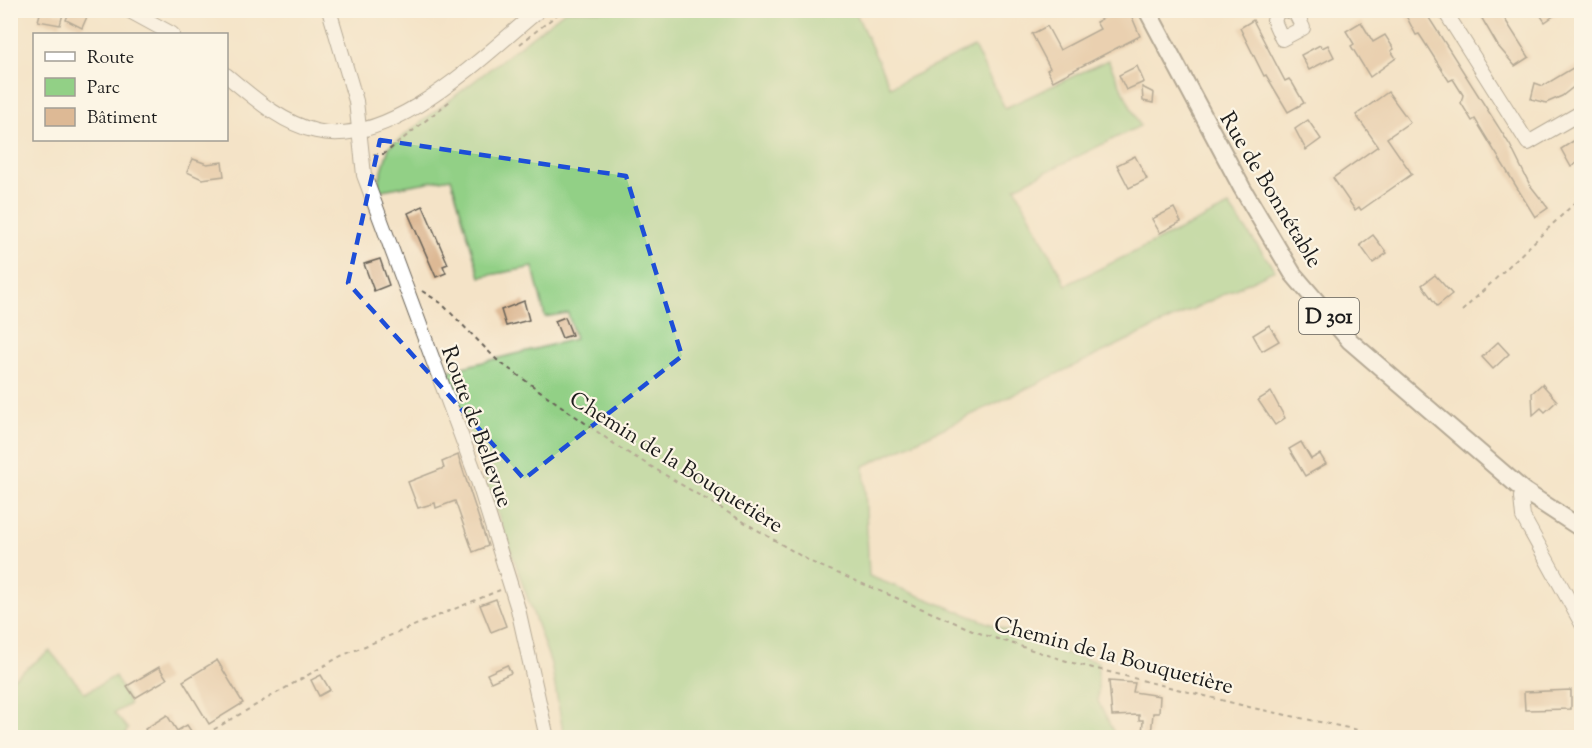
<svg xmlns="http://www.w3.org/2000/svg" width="1592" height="748" font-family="'Sorts Mill Goudy',serif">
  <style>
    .green { fill: #92d086; stroke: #577651; stroke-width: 1.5 }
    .building { fill: #ddb995 }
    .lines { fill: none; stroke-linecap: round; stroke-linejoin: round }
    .minor-casing { stroke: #686258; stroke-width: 16 }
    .major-casing { stroke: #686258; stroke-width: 20 }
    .path { stroke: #686258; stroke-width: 2; stroke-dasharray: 4.5 4.5; stroke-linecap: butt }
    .minor { stroke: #fff; stroke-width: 14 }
    .major { stroke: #fff; stroke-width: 16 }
    .marked { fill: none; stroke: #1d4ed8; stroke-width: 4.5; stroke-dasharray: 12 8; stroke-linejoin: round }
    .labels { text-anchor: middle; stroke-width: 4.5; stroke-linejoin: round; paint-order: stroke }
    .shield { fill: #fcf5e5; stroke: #5f5d58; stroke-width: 1.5 }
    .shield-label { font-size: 21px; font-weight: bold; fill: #1c1c1c }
    .street-label { font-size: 22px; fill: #1c1c1c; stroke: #fcf5e5 }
  </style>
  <rect width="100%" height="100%" fill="#fcf5e5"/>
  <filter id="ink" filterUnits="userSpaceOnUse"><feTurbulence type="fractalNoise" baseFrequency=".0167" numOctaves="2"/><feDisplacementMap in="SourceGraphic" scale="12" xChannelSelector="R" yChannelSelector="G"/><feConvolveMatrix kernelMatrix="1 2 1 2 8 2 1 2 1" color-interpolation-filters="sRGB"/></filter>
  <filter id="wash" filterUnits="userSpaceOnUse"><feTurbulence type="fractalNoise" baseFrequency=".008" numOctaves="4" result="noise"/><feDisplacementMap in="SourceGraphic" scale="24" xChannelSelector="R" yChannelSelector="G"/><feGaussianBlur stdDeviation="1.35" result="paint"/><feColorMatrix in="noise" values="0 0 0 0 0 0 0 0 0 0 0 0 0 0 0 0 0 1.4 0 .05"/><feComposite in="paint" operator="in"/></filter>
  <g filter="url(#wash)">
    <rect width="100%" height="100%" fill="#f4e3c7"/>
    <g class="green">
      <path d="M565 11H855L890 87 974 47 1005 108 1108 60 1140 126 1015 187 1066 285 1229 206 1275 270 864 466 869 576 1067 654 1098 662V701L1116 737H564L551 664 447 371 575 339 568 313 545 317 533 267 480 277 451 178 376 191 389 147Z"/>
      <path d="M50 651 85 693 115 676 130 704 114 713 128 729 123 737H11V680Z"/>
    </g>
    <g id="blocks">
      <g class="building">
        <path d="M41 10 63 14 60 25 38 21Z"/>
        <path d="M70 10H90L82 28 66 20Z"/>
        <path d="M1118 10H1129L1140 36 1053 81 1047 70 1050 68 1032 34 1047 26 1060 50 1100 29 1096 22Z"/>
        <path d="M1403 10H1424L1510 145 1530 185 1548 208 1535 217 1475 119 1472 121 1461 103 1463 95 1453 79 1449 81 1423 40 1419 34 1416 35Z"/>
        <path d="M1477 10H1499L1529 57 1515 66 1498 46Z"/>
        <path d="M1537 10H1562L1545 22Z"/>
        <path d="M1253 20 1285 81 1289 79 1293 84 1304 103 1288 112 1266 75 1264 76 1240 28Z"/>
        <path d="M1361 22 1373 42 1385 35 1394 49 1391 51 1396 58 1370 77 1351 46 1354 44 1346 31Z"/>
        <path d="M1320 45 1322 48 1328 45 1334 57 1309 70 1301 55Z"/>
        <path d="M1581 63V81L1562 96 1546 103 1531 99 1535 83 1543 86Z"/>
        <path d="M1137 66 1144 82 1126 90 1119 75Z"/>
        <path d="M1142 87 1154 93 1153 103 1143 101Z"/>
        <path d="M1388 92 1410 122 1387 138 1412 174 1361 210 1359 207 1355 210 1333 178 1378 146 1356 115Z"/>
        <path d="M1308 120 1321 139 1306 150 1295 129Z"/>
        <path d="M1581 136V160L1571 167 1561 149Z"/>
        <path d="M1135 156 1147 179 1129 188 1117 165Z"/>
        <path d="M193 159 207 164 222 162 224 176 202 179 187 172Z"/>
        <path d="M423 206 448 264 443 266 446 273 436 277 408 213Z"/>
        <path d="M1174 208 1181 222 1160 233 1152 219Z"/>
        <path d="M1373 235 1387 253 1373 263 1360 245Z"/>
        <path d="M380 259 389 285 374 291 364 264Z"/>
        <path d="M1435 275 1452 294 1437 306 1422 285Z"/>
        <path d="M524 301 529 320 506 326 501 310Z"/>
        <path d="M565 317 572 335 562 338 555 321Z"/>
        <path d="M1269 325 1279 341 1262 351 1253 335Z"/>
        <path d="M1498 342 1509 354 1493 369 1482 357Z"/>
        <path d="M1542 384 1557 401 1545 412 1541 408 1533 415 1532 393Z"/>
        <path d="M1271 392 1285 418 1275 425 1258 400Z"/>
        <path d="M1301 442 1311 459 1320 454 1326 464 1305 476 1289 449Z"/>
        <path d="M458 455 488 546 473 552 455 501 436 508 435 503 418 508 408 482 444 468 442 462Z"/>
        <path d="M496 599 506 626 491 632 480 605Z"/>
        <path d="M217 660 243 703 209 724 183 681Z"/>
        <path d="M507 665 511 673 491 682 487 674Z"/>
        <path d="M159 667 167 679 135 698 127 686Z"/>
        <path d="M321 675 330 690 319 696 311 680Z"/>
        <path d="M1109 681 1135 683 1133 692 1160 696 1159 713H1153L1151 736 1142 735 1143 720H1139V715L1112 716Z"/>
        <path d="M1571 690V709L1525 710 1524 692Z"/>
        <path d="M167 715 177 731 187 725 193 734 187 738H150L145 729Z"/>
      </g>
    </g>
  </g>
  <g filter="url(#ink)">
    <use href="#blocks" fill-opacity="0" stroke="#686258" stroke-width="1.5"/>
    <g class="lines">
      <g class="minor-casing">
        <g id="minor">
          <path d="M128 10 172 34"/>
          <path d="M329 10 356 101 364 175 478 481 518 609 547 738"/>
          <path d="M1278 10 1274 21 1282 39 1303 28 1295 12 1283 10"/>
          <path d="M1444 10 1528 143 1582 112"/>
          <path d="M226 75C253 97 281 123 316 131 392 149 484 55 539 10"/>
          <path d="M1524 491 1521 497 1523 517 1582 624"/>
        </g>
      </g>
      <g class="major-casing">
        <path id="major" d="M1147 10 1242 188 1293 274 1350 341 1524 491 1582 529"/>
      </g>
      <g class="path">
        <path d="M1579 10 1582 14"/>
        <path d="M520 44 563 10"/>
        <path d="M373 154H384L450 101"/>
        <path d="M422 291 441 303 498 361 620 448 811 562 982 634 1073 663 1253 708 1396 738"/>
        <path d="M1462 311 1582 196"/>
        <path d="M206 734 341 656 500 590"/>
      </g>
      <use href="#minor" class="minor"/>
      <use href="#major" class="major"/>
    </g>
  </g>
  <path d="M0 0H1592V748H0ZM380 140 626 176 682 356 524 479 348 283Z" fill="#f4e3c7" fill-opacity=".55" fill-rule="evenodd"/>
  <path class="marked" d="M380 140 626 176 682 356 524 479 348 283Z"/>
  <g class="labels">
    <rect class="shield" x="1299" y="298" width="60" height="36" rx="4.5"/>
    <g class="shield-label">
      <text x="1329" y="323">D 301</text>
    </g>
    <g class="street-label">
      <text transform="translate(1272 189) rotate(59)" y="8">Rue de Bonnétable</text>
      <text transform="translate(478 426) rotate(70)" y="8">Route de Bellevue</text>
      <text transform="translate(677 461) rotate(32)" y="8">Chemin de la Bouquetière</text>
      <text transform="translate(1114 654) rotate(15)" y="8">Chemin de la Bouquetière</text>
    </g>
  </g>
  <rect width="1592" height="748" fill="none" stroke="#fcf5e5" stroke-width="36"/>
  <rect x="33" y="33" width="195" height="108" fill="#fcf5e5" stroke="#a29e95" stroke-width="1.5"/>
  <rect x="45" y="52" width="30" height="9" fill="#ffffff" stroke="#a29e95" stroke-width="1.5"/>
  <text x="87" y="63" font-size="18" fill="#1c1c1c">Route</text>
  <rect x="45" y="78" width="30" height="18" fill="#92d086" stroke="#a29e95" stroke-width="1.5"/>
  <text x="87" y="93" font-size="18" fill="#1c1c1c">Parc</text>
  <rect x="45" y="108" width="30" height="18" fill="#ddb995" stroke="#a29e95" stroke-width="1.5"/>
  <text x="87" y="123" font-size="18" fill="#1c1c1c">Bâtiment</text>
</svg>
